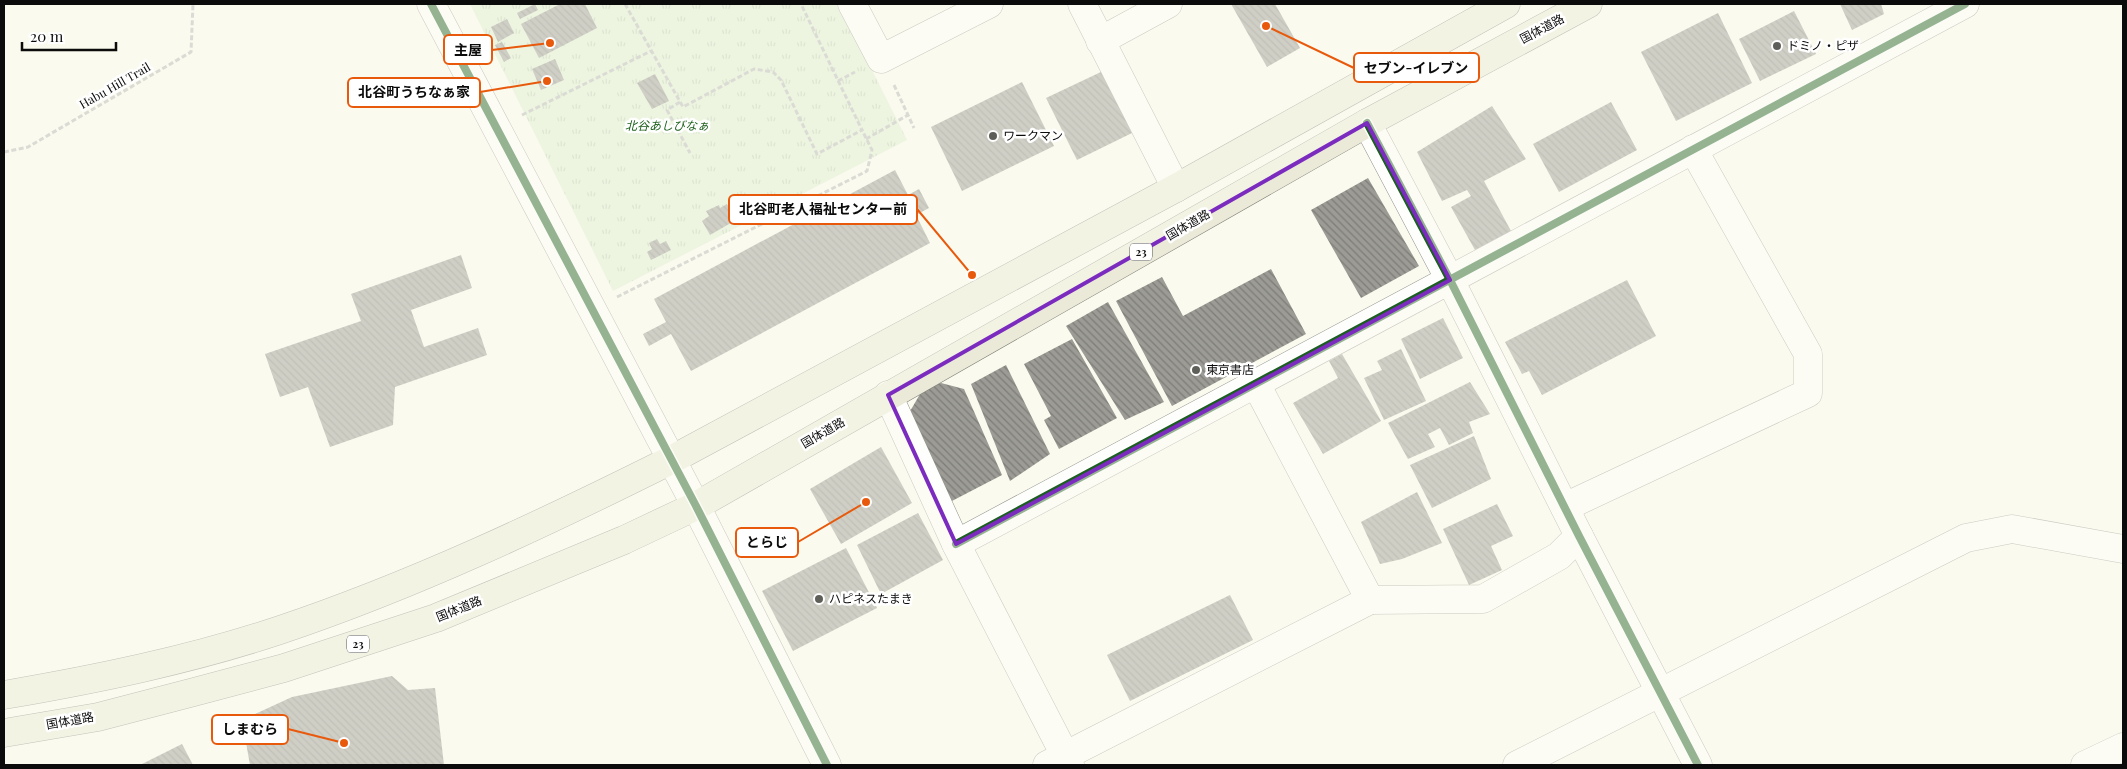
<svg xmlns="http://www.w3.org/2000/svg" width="2127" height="769" font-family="'Playfair Display','Noto Sans JP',serif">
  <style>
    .park { fill: url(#park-tufts) }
    .building { fill: url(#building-back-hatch) }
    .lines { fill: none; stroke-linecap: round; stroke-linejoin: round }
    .minor-casing { stroke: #93938d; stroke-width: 29 }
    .major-casing { stroke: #80807a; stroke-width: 29 }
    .path { stroke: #b7b7b5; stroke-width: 3; stroke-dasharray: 5 2.5; stroke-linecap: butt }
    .minor { stroke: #fefefc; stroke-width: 28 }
    .major { stroke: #ebead8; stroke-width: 28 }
    .cycleway-casing { stroke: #fff; stroke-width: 11 }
    .cycleway { stroke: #1b5e20; stroke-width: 8 }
    .marked { fill: none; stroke: #7b2cbf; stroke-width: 4; stroke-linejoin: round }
    .poi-dot { fill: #5f5f5a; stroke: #fff; stroke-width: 2 }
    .labels { text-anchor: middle; stroke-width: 5; stroke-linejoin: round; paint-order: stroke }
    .shield { fill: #fff; stroke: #545454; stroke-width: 1 }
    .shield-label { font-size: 11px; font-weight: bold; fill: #0b0b0b }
    .street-label { font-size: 12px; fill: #0b0b0b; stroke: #fff }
    .poi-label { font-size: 12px; fill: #0b0b0b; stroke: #fff; text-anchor: start }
    .park-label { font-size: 12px; font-style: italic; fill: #20611e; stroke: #fff }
    .leader { fill: none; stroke: #e8590c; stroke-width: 2 }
    .callout-dot { fill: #e8590c; stroke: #fff; stroke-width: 2 }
    .callout { fill: #fff; stroke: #e8590c; stroke-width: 2 }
    .callout-label { font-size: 14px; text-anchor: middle; font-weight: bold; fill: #0b0b0b }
  </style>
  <defs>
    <pattern id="park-tufts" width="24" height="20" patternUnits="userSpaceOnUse" patternTransform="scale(1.25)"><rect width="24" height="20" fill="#ddf0cf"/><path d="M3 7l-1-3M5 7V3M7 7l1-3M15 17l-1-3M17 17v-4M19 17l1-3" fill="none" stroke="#bcccb0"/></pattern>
    <pattern id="building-back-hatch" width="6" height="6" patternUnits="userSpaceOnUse" patternTransform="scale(1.25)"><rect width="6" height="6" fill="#9c9b95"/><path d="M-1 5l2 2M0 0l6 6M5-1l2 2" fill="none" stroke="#7d7d78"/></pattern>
  </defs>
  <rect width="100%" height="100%" fill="#fafaee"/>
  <path class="park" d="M470 4H839L907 140 613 291Z"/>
  <g class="building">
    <path d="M535 4 538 10 520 19 517 13Z"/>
    <path d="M560 4H585L597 28 539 58 521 24Z"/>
    <path d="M1231 4H1275L1300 48 1267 67Z"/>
    <path d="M1840 4H1881L1884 14 1852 30Z"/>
    <path d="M1794 11 1816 54 1760 81 1739 39Z"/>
    <path d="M1718 13 1752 83 1676 121 1641 52Z"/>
    <path d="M507 19 514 33 498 42 491 27Z"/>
    <path d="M502 42 511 58 504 62 495 45Z"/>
    <path d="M555 59 564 80 541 90 532 69Z"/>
    <path d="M1103 71 1132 133 1077 160 1046 98Z"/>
    <path d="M655 74 669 101 652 109 637 83Z"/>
    <path d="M1022 82 1054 146 962 191 931 127Z"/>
    <path d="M1611 102 1637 150 1559 192 1533 144Z"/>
    <path d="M1492 106 1526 159 1484 181 1511 231 1475 250 1451 207 1471 196 1467 190 1442 201 1417 152Z"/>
    <path d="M895 170 908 195 919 189 929 208 916 215 930 243 691 371 671 334 649 346 643 334 666 322 654 299Z"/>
    <path d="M1368 178 1419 266 1361 298 1311 210Z"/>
    <path d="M727 204 736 220 710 235 702 221 709 216 706 211 719 205 720 208Z"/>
    <path d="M657 239 660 244 666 241 671 250 651 260 647 252 652 249 649 243Z"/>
    <path d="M461 255 472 288 411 310 424 347 478 328 487 355 395 387 393 425 330 447 308 387 280 397 265 354 361 321 351 294Z"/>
    <path d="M1271 269 1306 334 1172 406 1116 301 1162 277 1183 316Z"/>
    <path d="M1627 280 1656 336 1542 395 1529 371 1522 374 1505 342Z"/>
    <path d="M1108 302 1164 402 1125 420 1066 326Z"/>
    <path d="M1443 318 1463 358 1420 379 1401 339Z"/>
    <path d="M1072 339 1117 418 1059 449 1044 420 1051 416 1024 364Z"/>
    <path d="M1401 349 1426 401 1384 420 1364 378 1382 370 1377 361Z"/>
    <path d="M1342 354 1381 421 1323 454 1293 403 1338 378 1329 361Z"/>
    <path d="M1006 365 1050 454 1010 481 971 384Z"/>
    <path d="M1470 382 1490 414 1469 422 1473 433 1449 445 1440 428 1428 434 1435 447 1408 459 1388 423Z"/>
    <path d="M941 383 964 389 1002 475 950 502 909 413 923 389Z"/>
    <path d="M1474 436 1491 479 1432 508 1410 465Z"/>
    <path d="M881 447 912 503 841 544 810 489Z"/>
    <path d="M1417 492 1442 543 1402 559 1380 564 1361 522Z"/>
    <path d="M1497 504 1513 536 1491 546 1502 570 1469 585 1443 529Z"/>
    <path d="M918 513 943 560 881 594 857 545Z"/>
    <path d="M846 548 877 608 793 651 762 591Z"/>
    <path d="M1230 595 1253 640 1130 701 1107 655Z"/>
    <path d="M392 676 408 690 435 688 444 765H250L242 720 292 697Z"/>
    <path d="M182 744 193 765H140Z"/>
  </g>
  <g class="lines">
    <g class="minor-casing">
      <g id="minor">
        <path d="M431 4 696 506 827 765"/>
        <path d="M852 4 881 59 989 4"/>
        <path d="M1082 4 1176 188"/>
        <path d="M1100 41 1168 4"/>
        <path d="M1367 123 1450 280 1579 536 1698 765"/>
        <path d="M888 395 956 544 1070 765"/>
        <path d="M1565 507 1808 393V354L1693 149"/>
        <path d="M956 544 1965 4"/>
        <path d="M1370 600 1483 599 1559 556 1579 536"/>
        <path d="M1047 765 1370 600 1256 384"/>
        <path d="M1517 765 1966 538 2012 529 2123 549"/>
        <path d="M2085 765 2123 747"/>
      </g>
    </g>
    <g class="major-casing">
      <g id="major">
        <path d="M4 695C97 679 190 660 280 630 414 585 545 523 671 460L1176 188 1506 4"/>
        <path d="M4 733 98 717 194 692 284 668 436 618 624 540 696 506 1367 123 1588 4"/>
      </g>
    </g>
    <g class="path">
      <path d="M625 4 683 107 754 69 773 72 781 80 817 154 862 130 801 4"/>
      <path d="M838 81 855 72"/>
      <path d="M894 85 914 128"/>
      <path d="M680 102 667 110 690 153"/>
      <path d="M522 115 651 51"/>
      <path d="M866 139 908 115"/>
      <path d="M4 152 28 147 191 52 193 4"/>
      <path d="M617 297 867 171 872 150 862 130"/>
    </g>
    <use href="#minor" class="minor"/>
    <use href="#major" class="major"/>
    <g class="cycleway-casing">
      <g id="cycleway">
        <path d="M431 4 696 506 827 765"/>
        <path d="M1367 123 1450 280 1579 536 1698 765"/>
        <path d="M956 544 1965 4"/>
      </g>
    </g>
    <use href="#cycleway" class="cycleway"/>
  </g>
  <path d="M0 0H2127V769H0ZM1367 123 1450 280 956 544 888 395Z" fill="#fafaee" fill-opacity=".55" fill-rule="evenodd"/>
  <path class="marked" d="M1367 123 1450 280 956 544 888 395Z"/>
  <g class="poi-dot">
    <circle cx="1777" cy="46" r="5"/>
    <circle cx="993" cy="136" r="5"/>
    <circle cx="1196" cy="370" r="5"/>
    <circle cx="819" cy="599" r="5"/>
  </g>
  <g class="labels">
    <g class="shield">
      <rect x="1130" y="243.5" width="22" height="17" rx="4"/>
      <rect x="347" y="635.5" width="22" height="17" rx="4"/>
    </g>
    <g class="shield-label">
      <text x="1141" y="256">23</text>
      <text x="358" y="648">23</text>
    </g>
    <g class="street-label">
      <text transform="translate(1542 29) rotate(-28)" y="4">国体道路</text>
      <text transform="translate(115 86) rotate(-30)" y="4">Habu Hill Trail</text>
      <text transform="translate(1188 225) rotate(-30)" y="4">国体道路</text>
      <text transform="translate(823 433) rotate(-30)" y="4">国体道路</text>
      <text transform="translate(459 609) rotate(-22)" y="4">国体道路</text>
      <text transform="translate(70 721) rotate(-10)" y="4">国体道路</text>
    </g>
    <g class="poi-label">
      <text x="1787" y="50">ドミノ・ピザ</text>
      <text x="1003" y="140">ワークマン</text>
      <text x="1206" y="374">東京書店</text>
      <text x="829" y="603">ハピネスたまき</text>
    </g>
    <g class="park-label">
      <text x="667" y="130">北谷あしびなぁ</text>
    </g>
  </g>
  <path class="leader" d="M550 43L492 50M1266 26L1354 68M547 81L480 92M972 275L917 209M866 502L798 542M344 743L288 729"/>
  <g class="callout-dot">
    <circle cx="550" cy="43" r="5"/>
    <circle cx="1266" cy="26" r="5"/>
    <circle cx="547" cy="81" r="5"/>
    <circle cx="972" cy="275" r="5"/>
    <circle cx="866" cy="502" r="5"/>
    <circle cx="344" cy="743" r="5"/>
  </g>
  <g class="callout">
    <rect x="444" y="35" width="48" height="29" rx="5"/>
    <rect x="1354" y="53" width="125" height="29" rx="5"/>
    <rect x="348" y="78" width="132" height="29" rx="5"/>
    <rect x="729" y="195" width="188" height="29" rx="5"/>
    <rect x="736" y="528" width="62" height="29" rx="5"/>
    <rect x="212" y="715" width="76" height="29" rx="5"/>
  </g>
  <g class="callout-label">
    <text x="468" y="55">主屋</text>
    <text x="1416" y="73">セブン-イレブン</text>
    <text x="414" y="97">北谷町うちなぁ家</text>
    <text x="823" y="214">北谷町老人福祉センター前</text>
    <text x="767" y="547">とらじ</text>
    <text x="250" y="734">しまむら</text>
  </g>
  <rect width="2127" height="769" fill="none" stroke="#0b0b0b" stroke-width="10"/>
  <path d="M22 42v8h94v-8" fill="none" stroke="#0b0b0b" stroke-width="2.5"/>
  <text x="30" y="42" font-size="15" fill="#0b0b0b" stroke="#ffffff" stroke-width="4" paint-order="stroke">20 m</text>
</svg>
